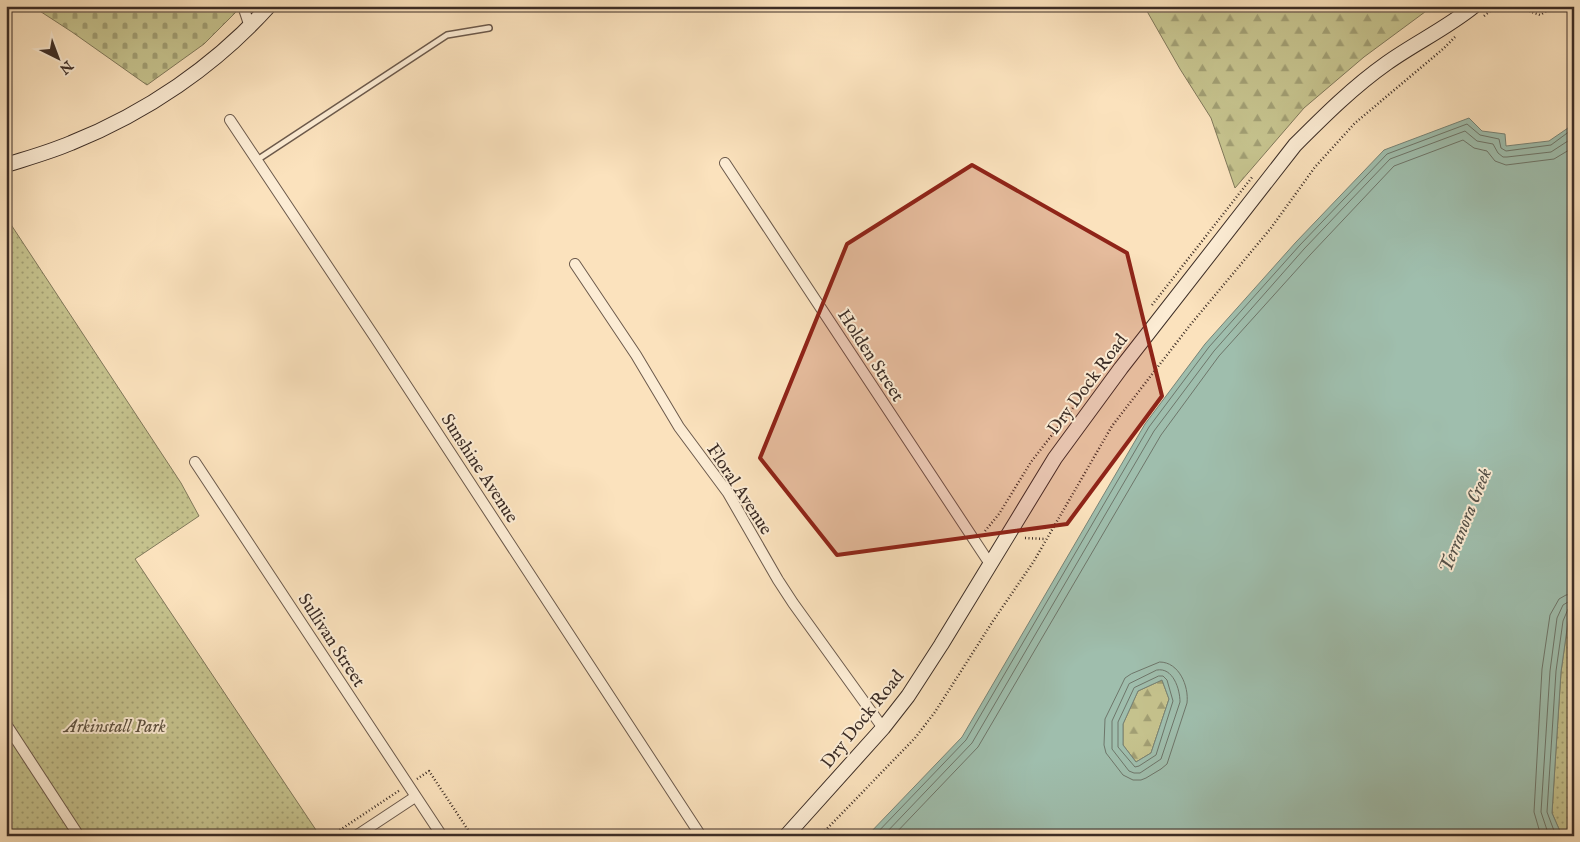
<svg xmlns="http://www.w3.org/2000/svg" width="1580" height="842" font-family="'IM FELL English',serif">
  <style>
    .green { fill: url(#green-dots); stroke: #80785a }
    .forest { fill: url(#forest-firs); stroke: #80785a }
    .cemetery { fill: url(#cemetery-stones); stroke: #80785a }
    .water { fill: #9fbead; stroke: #778477; fill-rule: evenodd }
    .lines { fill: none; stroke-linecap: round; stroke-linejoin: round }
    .shore { stroke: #6e766a; stroke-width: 1 }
    .lane-casing { stroke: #6c5a4c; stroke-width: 8 }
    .street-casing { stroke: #6c5a4c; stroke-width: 12 }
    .secondary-casing { stroke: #3c2d26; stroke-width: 16 }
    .path { stroke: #3c2d26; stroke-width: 2.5; stroke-dasharray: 1 2.5; stroke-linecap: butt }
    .lane { stroke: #fcecd4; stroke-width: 5 }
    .street { stroke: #fcecd4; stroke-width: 10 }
    .secondary { stroke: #fcecd4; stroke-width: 14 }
    .marked { fill: #8f2418; fill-opacity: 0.2; stroke: #8f2418; stroke-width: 4; stroke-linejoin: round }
    .labels { text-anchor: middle; stroke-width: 4; stroke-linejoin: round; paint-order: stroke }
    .street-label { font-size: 18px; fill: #3c2d26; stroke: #fcecd4 }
    .park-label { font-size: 18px; font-style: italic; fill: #5e5240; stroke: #fcecd4 }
    .water-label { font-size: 19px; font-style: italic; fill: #555148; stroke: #fcecd4 }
  </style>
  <defs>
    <pattern id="green-dots" width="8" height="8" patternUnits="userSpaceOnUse" patternTransform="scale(1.25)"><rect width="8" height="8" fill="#c5c28d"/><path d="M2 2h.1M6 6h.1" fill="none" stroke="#a19e73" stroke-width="1.8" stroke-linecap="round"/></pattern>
    <pattern id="forest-firs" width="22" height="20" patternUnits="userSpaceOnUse" patternTransform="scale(1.25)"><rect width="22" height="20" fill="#c5c28d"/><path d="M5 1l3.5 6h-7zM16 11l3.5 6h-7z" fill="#a19e73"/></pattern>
    <pattern id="cemetery-stones" width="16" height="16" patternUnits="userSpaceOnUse" patternTransform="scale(1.25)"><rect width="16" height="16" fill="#c5c28d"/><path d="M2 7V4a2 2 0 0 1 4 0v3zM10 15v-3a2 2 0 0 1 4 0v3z" fill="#a19e73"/></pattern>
  </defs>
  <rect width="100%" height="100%" fill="#fbe2bd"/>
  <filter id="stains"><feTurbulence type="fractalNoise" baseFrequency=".004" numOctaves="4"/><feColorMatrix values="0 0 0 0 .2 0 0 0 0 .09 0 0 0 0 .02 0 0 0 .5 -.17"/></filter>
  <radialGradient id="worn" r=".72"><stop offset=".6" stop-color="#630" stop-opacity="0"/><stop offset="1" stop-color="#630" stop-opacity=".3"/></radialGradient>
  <g class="green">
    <path d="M6 217 181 483 199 516 135 559 320 836H6Z"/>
    <path d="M1574 607V836H1562L1552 813 1555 765 1561 672 1568 622Z"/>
  </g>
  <g class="forest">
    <path d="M1144 6H1433L1364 57 1304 108 1235 188 1211 118 1180 69Z"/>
    <path d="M1162 680 1169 699 1151 753 1136 762 1123 745V724L1138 691Z"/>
  </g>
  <path class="cemetery" d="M32 6H242L204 44 147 85 72 32Z"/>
  <path class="water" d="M1469 118 1482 131 1505 134 1506 146 1549 141 1568 128 1574 120V607L1568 622 1561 672 1555 765 1552 813 1562 836H867L962 737 1145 424 1205 344 1296 242 1384 150ZM1162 680 1169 699 1151 753 1136 762 1123 745V724L1138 691Z"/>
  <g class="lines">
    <g class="shore">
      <path d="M1160 662C1179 662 1189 686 1187 703L1167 764 1161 769 1146 778 1141 780H1133L1123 775 1106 753 1104 745 1105 719 1125 678 1131 674Z"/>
      <path d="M1157 670C1173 667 1180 689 1180 702L1161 759 1140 773H1134L1129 771 1112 749V721L1129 684Z"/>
      <path d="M1159 676H1163L1167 680 1173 701 1156 755 1139 766 1135 767 1118 747V722L1134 688Z"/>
      <path d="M874 836 966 740 1149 427 1209 347 1300 245 1387 154 1467 124 1480 135 1499 139 1501 148 1506 151 1551 145 1574 128"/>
      <path d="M883 836 972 743 1154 431 1214 351 1304 249 1390 159 1465 131 1477 141 1493 144 1498 153 1503 157H1507L1551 152 1574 137"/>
      <path d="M893 836 978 747 1161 435 1219 356 1310 255 1394 166 1463 140 1474 148 1487 151 1495 161 1506 165 1554 159 1574 147"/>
      <path d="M1541 836 1534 812 1542 669 1550 615 1559 599 1566 595 1574 594"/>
      <path d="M1549 836 1541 812 1550 671 1557 618 1563 605 1568 602 1574 601"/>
      <path d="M1556 836 1547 812 1556 671 1563 621 1568 609 1574 608"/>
    </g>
    <g class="lane-casing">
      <path id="lane" d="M257 160 447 35 489 28"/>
    </g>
    <g class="street-casing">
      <g id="street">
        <path d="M243 6 250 27"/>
        <path d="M230 120 376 339 701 836"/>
        <path d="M725 163 990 564"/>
        <path d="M575 264 636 355 679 427 728 493 778 580 793 603 883 728"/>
        <path d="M195 462 442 836"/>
        <path d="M6 724 79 836"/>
        <path d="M356 836 415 797"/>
      </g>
    </g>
    <g class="secondary-casing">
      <g id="secondary">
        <path d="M6 165C28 158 50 152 71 143 146 113 215 66 269 6"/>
        <path d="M786 836 883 728 908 696 941 645 1055 458 1121 368 1295 145C1324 116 1353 87 1387 63 1415 43 1447 28 1474 6"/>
      </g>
    </g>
    <g class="path">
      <path d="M1516 6 1540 15 1555 6"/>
      <path d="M1562 6 1574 14"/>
      <path d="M1484 16 1496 6"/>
      <path d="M1152 305 1253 176"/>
      <path d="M985 531 999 514 1031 462 1100 373"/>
      <path d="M1025 538 1046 539"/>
      <path d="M417 779 429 771 472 836"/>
      <path d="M331 836 400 790"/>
      <path d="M820 836 915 738 935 712 993 621 1034 561 1112 426 1191 324 1271 228 1315 167 1355 123 1443 49 1455 37"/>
    </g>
    <use href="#lane" class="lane"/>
    <use href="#street" class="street"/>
    <use href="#secondary" class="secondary"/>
  </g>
  <path class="marked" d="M972 165 1127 253 1162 396 1067 524 837 555 760 458 847 244Z"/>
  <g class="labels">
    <g class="street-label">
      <text transform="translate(871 355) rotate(57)" y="6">Holden Street</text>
      <text transform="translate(1087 384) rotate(-53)" y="6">Dry Dock Road</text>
      <text transform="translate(480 468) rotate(57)" y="6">Sunshine Avenue</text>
      <text transform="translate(740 489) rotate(57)" y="6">Floral Avenue</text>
      <text transform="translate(332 640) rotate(57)" y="6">Sullivan Street</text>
      <text transform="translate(862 719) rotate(-51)" y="6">Dry Dock Road</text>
    </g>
    <g class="park-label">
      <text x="115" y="732">Arkinstall Park</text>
    </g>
    <g class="water-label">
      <text transform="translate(1464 520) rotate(-68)" y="7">Terranora Creek</text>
    </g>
  </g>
  <rect width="1580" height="842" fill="none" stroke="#fbe2bd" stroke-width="25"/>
  <rect x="8" y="8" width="1565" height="827" fill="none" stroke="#3c2d26" stroke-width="2.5"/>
  <rect x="12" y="12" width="1555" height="817" fill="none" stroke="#3c2d26"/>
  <g transform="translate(58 58) rotate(138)" stroke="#fcecd4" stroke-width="4" paint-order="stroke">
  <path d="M0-4L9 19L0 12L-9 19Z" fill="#3c2d26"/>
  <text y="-8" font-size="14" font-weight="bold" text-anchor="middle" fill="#3c2d26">N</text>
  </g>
  <rect width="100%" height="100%" filter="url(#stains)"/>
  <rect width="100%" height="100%" fill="url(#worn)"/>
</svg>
